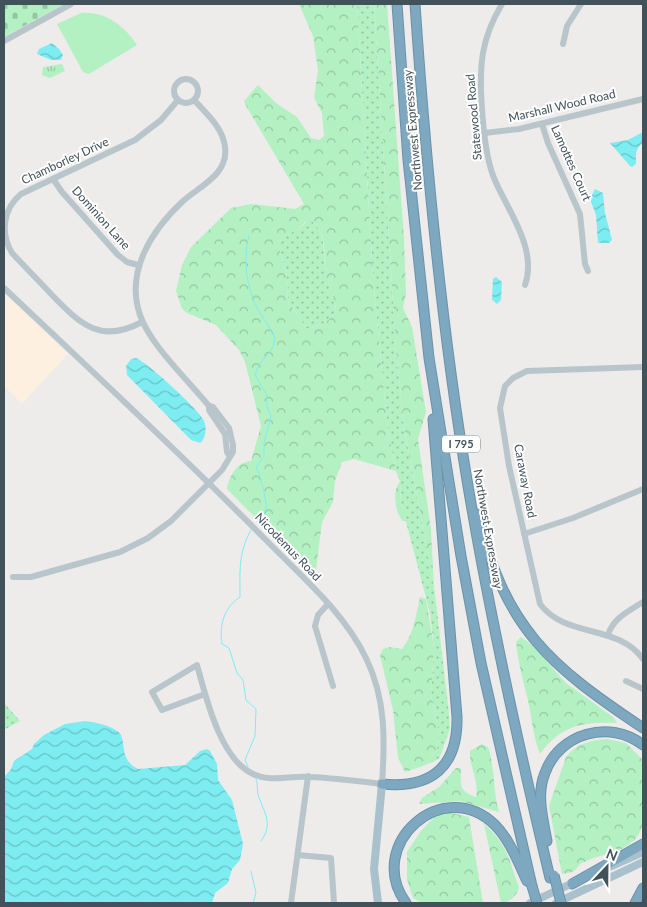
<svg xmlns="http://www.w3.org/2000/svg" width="647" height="907" font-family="Lato,sans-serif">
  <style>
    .commercial { fill: #fdf0e0 }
    .grass { fill: url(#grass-dots) }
    .forest { fill: url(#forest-crowns); fill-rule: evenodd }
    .cemetery { fill: url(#cemetery-stones) }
    .park { fill: url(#park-tufts) }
    .garden { fill: #b4f1c2 }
    .water { fill: url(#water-waves) }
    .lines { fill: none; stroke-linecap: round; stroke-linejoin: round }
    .stream { stroke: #7dedf2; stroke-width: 1 }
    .highway-casing { stroke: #6993ab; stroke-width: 11 }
    .minor { stroke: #b8c6cc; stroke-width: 6 }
    .major { stroke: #a8c1cd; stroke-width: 8 }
    .highway { stroke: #7ea8bf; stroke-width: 9 }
    .highway-bridge-casing { stroke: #6993ab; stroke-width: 11; stroke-linecap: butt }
    .highway-bridge { stroke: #7ea8bf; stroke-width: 9 }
    .labels { text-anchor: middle; stroke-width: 4; stroke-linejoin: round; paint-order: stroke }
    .shield { fill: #fff; stroke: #7b868c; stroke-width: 1 }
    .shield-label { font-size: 11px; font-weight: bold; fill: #42525a }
    .street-label { font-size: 12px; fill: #42525a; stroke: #fff }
  </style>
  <defs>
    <pattern id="grass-dots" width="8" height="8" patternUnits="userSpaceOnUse" patternTransform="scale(1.25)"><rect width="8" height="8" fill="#b4f1c2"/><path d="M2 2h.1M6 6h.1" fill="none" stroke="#94c6a1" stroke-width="1.8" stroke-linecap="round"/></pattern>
    <pattern id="forest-crowns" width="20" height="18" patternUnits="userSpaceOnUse" patternTransform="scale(1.25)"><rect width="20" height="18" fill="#b4f1c2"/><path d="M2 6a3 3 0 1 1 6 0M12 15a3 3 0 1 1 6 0" fill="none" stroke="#94c6a1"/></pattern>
    <pattern id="cemetery-stones" width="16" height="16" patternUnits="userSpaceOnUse" patternTransform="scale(1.25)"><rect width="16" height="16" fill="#b4f1c2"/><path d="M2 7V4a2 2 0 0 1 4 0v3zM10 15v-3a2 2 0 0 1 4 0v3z" fill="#94c6a1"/></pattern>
    <pattern id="park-tufts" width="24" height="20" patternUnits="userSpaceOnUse" patternTransform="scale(1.25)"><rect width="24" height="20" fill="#b4f1c2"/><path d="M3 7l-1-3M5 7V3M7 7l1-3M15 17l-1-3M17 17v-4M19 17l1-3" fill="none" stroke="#94c6a1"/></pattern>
    <pattern id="water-waves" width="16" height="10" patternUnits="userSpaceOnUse" patternTransform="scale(1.25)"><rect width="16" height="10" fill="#7dedf2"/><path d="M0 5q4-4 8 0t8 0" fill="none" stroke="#68c3c7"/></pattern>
  </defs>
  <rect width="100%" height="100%" fill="#eeebeb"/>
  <path class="commercial" d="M4 293 68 354 22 404 4 386Z"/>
  <g class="grass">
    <path d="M357 4H374L396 350 404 427 434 586 449 713 450 729 439 759 423 766 436 751 440 739 431 695 434 647 430 613 401 503 400 482 396 471 388 431 373 278Z"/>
    <path d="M308 220H311C328 235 322 251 326 271 328 285 335 297 336 310 331 322 319 326 307 329L288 301 287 276 278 244 279 237 298 230Z"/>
    <path d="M4 703 20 721 4 730Z"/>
  </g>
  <g class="forest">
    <path d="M299 4H357L373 278 388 431 396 471 354 459 342 462 335 481 333 502 322 522 315 578 227 489C229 476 237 462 251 461L261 426 245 362 239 350 216 325 187 313 182 309 176 291 182 265 191 247 231 208 251 204 295 209 304 204 245 104 244 101 258 85 276 103 297 117 311 138 319 140 324 136 322 113 314 98 318 70 313 36ZM311 220C328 235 323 251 326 271 328 285 335 297 336 310 331 322 319 326 307 329L288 301 287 276 278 244 280 237 298 230 305 222Z"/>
    <path d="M374 4H387L404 238 406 294 403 308 412 327 426 412 418 439 431 530 434 586 404 427 396 350Z"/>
    <path d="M400 482 401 503 406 521H403C395 514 392 489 400 482Z"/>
    <path d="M420 597 426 599 434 647 431 695 440 739 436 751 423 766 405 772 398 758 393 710 380 655 383 649 389 647 402 649C414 634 416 615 420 597Z"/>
    <path d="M521 637 532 645 566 683 613 717 617 723C581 722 562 725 540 754 533 736 532 719 528 700 523 681 518 662 516 642Z"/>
    <path d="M607 739 626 743 643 760V824C635 854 605 851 582 863 578 865 577 869 574 871 571 873 565 873 562 874L549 806 566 757C577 743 591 740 607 739Z"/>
    <path d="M482 744 488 747C495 767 493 791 499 812L460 801 419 804 422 798 439 787 456 768H461C461 785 458 791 476 797 479 779 469 767 470 751Z"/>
    <path d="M448 812 469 817 483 903H422L413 898 407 879V852L421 831 435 816Z"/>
    <path d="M484 824C507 843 510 862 519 888 516 897 510 902 501 903Z"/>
  </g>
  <path class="cemetery" d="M4 4H64L4 37Z"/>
  <path class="park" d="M62 64 65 71 50 78 42 75 43 67Z"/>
  <path class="garden" d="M81 13C106 11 124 26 137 45L89 74 83 72 57 24Z"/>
  <g class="water">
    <path d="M52 43 59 49 63 55 61 60H51L37 54 39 49Z"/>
    <path d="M643 132V143C635 148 636 155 636 164L632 167 630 166 610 143 628 140Z"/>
    <path d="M595 189 603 193 605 213 612 240 609 243H598L596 215 590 199Z"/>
    <path d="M496 277 502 282 501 300 497 304 492 300 493 279Z"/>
    <path d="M136 358C147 362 199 410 204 421 207 428 206 438 200 443L191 440 127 375 126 366 131 359Z"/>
    <path d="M85 721C94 722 116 726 121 735 126 747 120 760 138 769L185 765 200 751 207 749 210 751 217 764 218 780 232 800 243 844 240 860 232 869 228 883 215 893 212 903H4V777L11 769 14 761 32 749 34 744 44 735 65 724Z"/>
  </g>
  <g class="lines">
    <g class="stream">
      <path d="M249 236C243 254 246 281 253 299 258 312 268 324 275 337 275 354 258 359 255 375L267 395V407L271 416 264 443V457L256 467C259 470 268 505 266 509 265 513 260 518 257 522"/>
      <path d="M248 767 245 760 255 736 256 709 246 700 243 680 237 673 229 648 222 644C219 626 224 607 240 597 240 572 238 553 251 530"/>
      <path d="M256 779C258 784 257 789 258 795 264 812 274 824 261 841"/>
      <path d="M251 871 256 893 253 903"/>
    </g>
    <g class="highway-casing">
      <g id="highway">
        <path d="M397 4 408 160 429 358 461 556 481 663 532 886"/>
        <path d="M415 4C426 165 441 326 468 486 490 617 519 748 550 878"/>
        <path d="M478 514C504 628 550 666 643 728"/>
        <path d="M382 784C431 789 458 767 457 717L433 419"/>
        <path d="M547 841C543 819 536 794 545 773 559 733 610 719 643 745"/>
        <path d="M572 884 643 844"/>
        <path d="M406 903C364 845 443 774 495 825 510 840 518 862 527 881"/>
        <path d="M635 903 643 888"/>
      </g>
    </g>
    <g class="minor">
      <path d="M502 4C493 19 486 35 483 53 478 82 483 151 494 178 507 210 538 248 525 285"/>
      <path d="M4 41 71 4"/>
      <path d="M563 44 567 26 581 4"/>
      <circle cx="186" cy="91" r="12"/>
      <path d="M194 100C206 113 223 128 225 147 229 174 200 186 183 201 152 230 125 271 140 315 150 345 189 381 209 406V410L225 434 227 452 229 455"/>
      <path d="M542 124 548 143 580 214 585 264 588 271"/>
      <path d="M485 133 519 129 643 99"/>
      <path d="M53 179 62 192 118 255 127 262 138 265"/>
      <path d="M4 288C92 371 181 454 266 540 301 576 344 612 366 658 386 699 385 740 382 784 358 781 334 778 310 777 291 775 271 783 253 774 220 759 206 697 197 665L152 692 162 710 205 694"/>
      <path d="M142 322C101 344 81 325 52 295 39 281 25 267 12 253 0 233 3 209 21 194L135 140 161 120 178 100"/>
      <path d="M643 367 527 371 513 378 505 386 500 408 509 466 540 604C565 638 618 624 643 659"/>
      <path d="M524 534 573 518 643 489"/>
      <path d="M13 577H31L120 552 148 538 171 521 222 470 233 452V445L229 428 213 407 209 406"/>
      <path d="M328 604 318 615 315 626 333 686"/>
      <path d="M608 635C613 618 629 611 643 602"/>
      <path d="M626 681 643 689"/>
      <path d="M298 855 331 858 334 903"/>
      <path d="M291 903 308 776"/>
    </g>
    <g class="major">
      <path d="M609 867 643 852"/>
      <path d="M378 903 374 869 382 784"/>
      <path d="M530 903 577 881"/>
      <path d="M556 903 643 862"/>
    </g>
    <use href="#highway" class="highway"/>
    <g class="highway-bridge-casing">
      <g id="highway-bridge">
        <path d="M554 875 561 903"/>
        <path d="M532 886 537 903"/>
      </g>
    </g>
    <use href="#highway-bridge" class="highway-bridge"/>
  </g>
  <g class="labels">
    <rect class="shield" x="442" y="435.5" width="38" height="17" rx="4"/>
    <g class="shield-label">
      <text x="461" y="448">I 795</text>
    </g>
    <g class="street-label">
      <text transform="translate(562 106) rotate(-13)" y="4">Marshall Wood Road</text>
      <text transform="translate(474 117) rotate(-95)" y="4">Statewood Road</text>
      <text transform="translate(413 130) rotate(-95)" y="4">Northwest Expressway</text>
      <text transform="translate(65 161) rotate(-25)" y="4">Chamborley Drive</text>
      <text transform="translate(571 163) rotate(66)" y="4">Lamottes Court</text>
      <text transform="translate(101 218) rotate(48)" y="4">Dominion Lane</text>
      <text transform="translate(525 481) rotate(79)" y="4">Caraway Road</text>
      <text transform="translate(488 529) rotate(80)" y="4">Northwest Expressway</text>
      <text transform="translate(288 547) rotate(46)" y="4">Nicodemus Road</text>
    </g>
  </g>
  <rect width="647" height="907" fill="none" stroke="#42525a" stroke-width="10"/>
  <g transform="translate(607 867) rotate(22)" stroke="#ffffff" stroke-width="4" paint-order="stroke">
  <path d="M0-4L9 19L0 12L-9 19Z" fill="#42525a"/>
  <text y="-8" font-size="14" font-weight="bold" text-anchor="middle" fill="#42525a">N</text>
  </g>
</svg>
